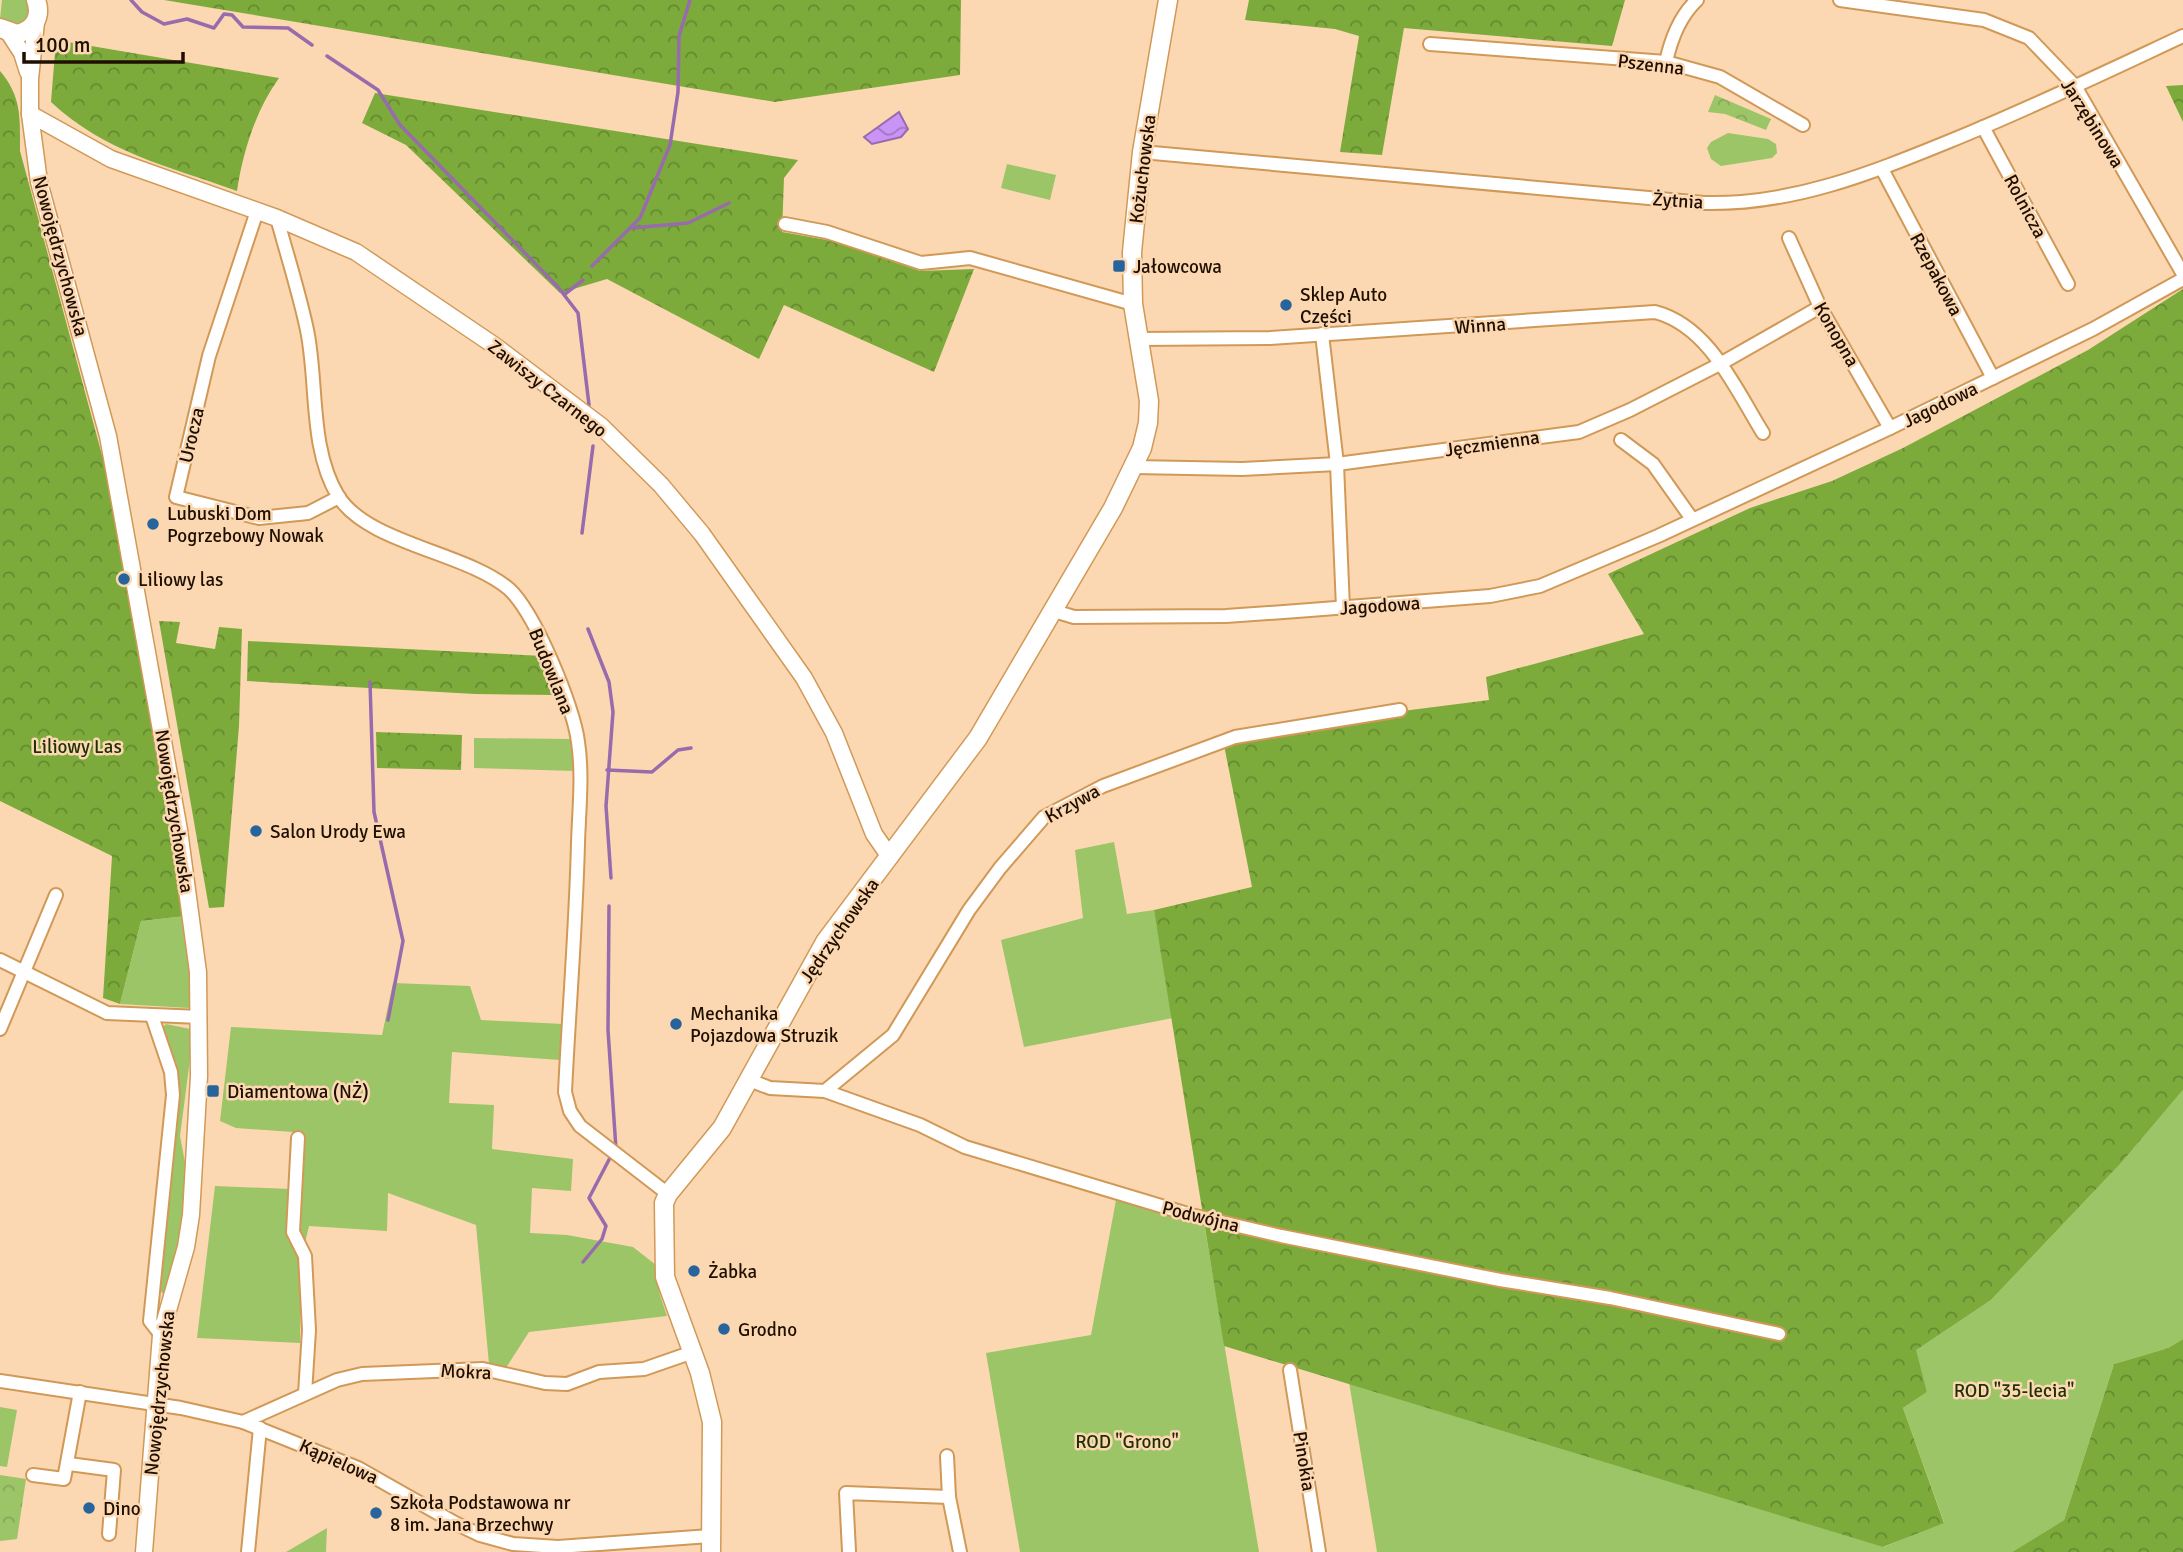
<svg xmlns="http://www.w3.org/2000/svg" width="2183" height="1552" font-family="Signika,sans-serif">
  <style>
    .green { fill: #9bc567 }
    .forest { fill: url(#forest-crowns) }
    .park { fill: url(#park-crowns) }
    .water { fill: url(#water-waves); stroke: #976bac; stroke-width: 2 }
    .lines { fill: none; stroke-linecap: round; stroke-linejoin: round }
    .stream { stroke: #976bac; stroke-width: 3.5 }
    .minor-casing { stroke: #d19957; stroke-width: 16 }
    .tertiary-casing { stroke: #d19957; stroke-width: 19 }
    .secondary-casing { stroke: #d19957; stroke-width: 21 }
    .minor { stroke: #fff; stroke-width: 12 }
    .tertiary { stroke: #fff; stroke-width: 16 }
    .secondary { stroke: #fff; stroke-width: 18 }
    .poi-dot { fill: #27649b; stroke: #fcd8b2; stroke-width: 2.5 }
    .labels { text-anchor: middle; stroke-width: 5; stroke-linejoin: round; paint-order: stroke }
    .street-label { font-size: 19px; fill: #1f0f00; stroke: #fcd8b2 }
    .poi-label { font-size: 19px; fill: #1f0f00; stroke: #fcd8b2; text-anchor: start }
    .park-label { font-size: 19px; fill: #1f3104; stroke: #fcd8b2 }
  </style>
  <defs>
    <pattern id="forest-crowns" width="20" height="18" patternUnits="userSpaceOnUse" patternTransform="scale(1.75)"><rect width="20" height="18" fill="#7cab3c"/><path d="M2 6a3 3 0 1 1 6 0M12 15a3 3 0 1 1 6 0" fill="none" stroke="#658a30"/></pattern>
    <pattern id="park-crowns" width="20" height="18" patternUnits="userSpaceOnUse" patternTransform="scale(1.75)"><rect width="20" height="18" fill="#9bc567"/><path d="M2 6a3 3 0 1 1 6 0M12 15a3 3 0 1 1 6 0" fill="none" stroke="#85a858"/></pattern>
    <pattern id="water-waves" width="16" height="10" patternUnits="userSpaceOnUse" patternTransform="scale(1.75)"><rect width="16" height="10" fill="#ca93f6"/><path d="M0 5q4-4 8 0t8 0" fill="none" stroke="#a376c5"/></pattern>
  </defs>
  <rect width="100%" height="100%" fill="#fcd8b2"/>
  <g class="green">
    <path d="M2 0H28L32 13 23 26 3 23 0 19Z"/>
    <path d="M1728 133 1768 139 1776 144 1777 153 1772 158 1721 166 1711 159 1707 148 1711 142Z"/>
    <path d="M1007 164 1056 175 1050 200 1001 188Z"/>
    <path d="M474 738 570 739 575 771 474 768Z"/>
    <path d="M1114 842 1127 914 1154 910 1173 1018 1024 1047 1001 940 1083 918 1075 850Z"/>
    <path d="M186 916 194 1002 189 1008 120 1004 141 921Z"/>
    <path d="M393 983 470 986 481 1020 563 1024 560 1060 452 1052 449 1103 494 1105 492 1149 573 1159 571 1191 532 1188 530 1233 567 1235 633 1247 656 1265 660 1295 667 1316 529 1332 506 1368 489 1364 476 1225 388 1193 387 1231 309 1226 301 1260 300 1343 197 1338 215 1186 290 1189 293 1132 236 1128 220 1121 231 1027 382 1035Z"/>
    <path d="M166 1024 190 1029 193 1036 180 1136 187 1173 184 1224 165 1296 159 1289 177 1086V1069L162 1028Z"/>
    <path d="M2183 1090V1339L2168 1348 2114 1364 2064 1520 2012 1552H1377L1349 1382 1884 1547 1944 1522 1903 1408 1927 1392 1915 1350 1991 1300 2122 1162Z"/>
    <path d="M1116 1200 1204 1223 1259 1552H1020L986 1353 1091 1335Z"/>
    <path d="M0 1407 17 1410 7 1467 0 1466Z"/>
    <path d="M327 1528 326 1552H286Z"/>
  </g>
  <g class="forest">
    <path d="M164 0H961L960 75 775 102Z"/>
    <path d="M1249 0H1625L1612 46 1404 28 1382 155 1340 152 1359 36 1335 29 1245 20Z"/>
    <path d="M56 40 279 78C256 110 243 151 237 191 168 166 106 153 51 102Z"/>
    <path d="M0 71C22 97 20 118 20 151L116 507 186 916 141 921 120 1004 103 998 112 856 0 801Z"/>
    <path d="M2183 85V122L2166 86Z"/>
    <path d="M375 93 798 160 784 178 782 232 833 241 920 271 974 269 934 372 784 305 759 359 607 279 560 293 406 145 362 123Z"/>
    <path d="M2183 289V1090L2122 1162 1991 1300 1916 1350 1927 1392 1903 1408 1944 1523 1883 1547 1224 1346 1154 910 1252 887 1224 745 1332 720 1489 700 1486 677 1644 634 1608 574 1750 508 1832 481 1903 448 2088 350Z"/>
    <path d="M159 621 180 622 176 643 215 649 219 627 242 629 239 726 224 907 209 908Z"/>
    <path d="M248 641 544 656 556 695 475 694 247 681Z"/>
    <path d="M376 732 462 735 461 770 377 768Z"/>
    <path d="M2183 1339V1552H2012L2064 1520 2114 1364 2168 1348Z"/>
  </g>
  <g class="park">
    <path d="M1715 95 1771 119 1766 130 1725 114 1708 112Z"/>
    <path d="M0 1475 26 1479 17 1539 0 1541Z"/>
  </g>
  <path class="water" d="M899 112 908 129 901 137 872 144 864 137Z"/>
  <g class="lines">
    <g class="stream">
      <path d="M131 0 142 12 164 24 187 19 214 28 224 14 232 15 243 27 288 28 312 45"/>
      <path d="M327 56 378 90 400 125 558 287 578 313 589 405"/>
      <path d="M632 228 688 223 729 203"/>
      <path d="M592 266 640 218 670 145 678 92 679 36 690 0"/>
      <path d="M565 294 583 280"/>
      <path d="M582 533 593 446"/>
      <path d="M588 629 609 682 613 712 606 806 611 878"/>
      <path d="M370 682 374 812 403 941 388 1020"/>
      <path d="M607 770 652 772 678 750 691 748"/>
      <path d="M609 906 608 1030 616 1149"/>
      <path d="M583 1262 602 1239 606 1226 589 1198 612 1154"/>
    </g>
    <g class="minor-casing">
      <g id="minor">
        <path d="M1840 0 1984 20 2029 38 2075 86 2183 274"/>
        <path d="M1430 44 1666 62 1720 77 1803 125"/>
        <path d="M1666 62C1671 39 1680 16 1697 0"/>
        <path d="M1983 127 2068 284"/>
        <path d="M1142 152 1704 203C1792 205 1869 174 1950 141 2029 109 2106 72 2183 36"/>
        <path d="M1882 169 1993 378"/>
        <path d="M257 211 209 356 176 497 259 518 308 513 339 497"/>
        <path d="M277 218C287 255 299 292 307 330 318 383 309 448 338 496 368 544 466 552 509 589 535 613 574 707 578 742 583 775 579 810 578 843 576 926 569 1009 565 1092L570 1111 580 1126 668 1194"/>
        <path d="M785 224 827 232 921 263 970 258 1133 304"/>
        <path d="M1789 238 1820 307 1890 428"/>
        <path d="M1322 334 1337 464 1343 608"/>
        <path d="M1138 339 1270 338 1655 312C1709 326 1735 388 1763 433"/>
        <path d="M1621 440 1653 464 1692 519"/>
        <path d="M1134 467 1242 469 1337 464 1579 432 1630 410 1720 364 1820 307"/>
        <path d="M1054 611 1074 617 1226 616 1297 611 1490 596 1540 586 1658 536 1890 428 2093 329 2183 279"/>
        <path d="M0 960 107 1013 200 1017"/>
        <path d="M152 1016 171 1072 173 1095 150 1321 161 1335"/>
        <path d="M0 1029 56 895"/>
        <path d="M749 1080 770 1088 825 1091 920 1125 965 1147 1191 1215 1281 1236 1500 1280 1610 1298 1779 1334"/>
        <path d="M825 1091 893 1035 969 910 1000 868 1044 817 1103 786 1235 737 1400 710"/>
        <path d="M298 1138 293 1232 305 1256 309 1330 305 1394"/>
        <path d="M1290 1370 1319 1552"/>
        <path d="M0 1381 181 1408 243 1422 358 1468 455 1523 480 1535 513 1544 558 1547 710 1536"/>
        <path d="M243 1422 337 1380 362 1374 483 1369 545 1383 567 1384 599 1372 644 1369 693 1352"/>
        <path d="M947 1456 949 1497 960 1552"/>
        <path d="M69 1464 114 1470 109 1534"/>
        <path d="M33 1475 64 1479 80 1392"/>
        <path d="M849 1551 846 1493 949 1497"/>
        <path d="M248 1552 260 1428"/>
      </g>
    </g>
    <g class="tertiary-casing">
      <g id="tertiary">
        <path d="M36 22 30 79V114L39 182 108 436 179 830 198 972 199 1076 191 1215 186 1247 161 1335 144 1552"/>
        <path d="M9 33 22 53 28 72"/>
        <path d="M30 114 111 159 277 218 356 252 495 346 601 426 661 485 702 534 804 678 834 733 874 834 890 857"/>
      </g>
    </g>
    <g class="secondary-casing">
      <g id="secondary">
        <path d="M0 28 17 34C34 30 42 17 36 0"/>
        <path d="M711 1552 712 1422 700 1373 665 1277 664 1203 668 1194 722 1128 825 942 978 738 1113 508 1142 448 1148 423 1149 401 1133 304 1132 252 1142 152 1168 0"/>
      </g>
    </g>
    <use href="#minor" class="minor"/>
    <use href="#tertiary" class="tertiary"/>
    <use href="#secondary" class="secondary"/>
  </g>
  <g class="poi-dot">
    <rect x="1112" y="259" width="14" height="14" rx="3.5"/>
    <circle cx="1286" cy="305" r="7"/>
    <circle cx="153" cy="524" r="7"/>
    <circle cx="124" cy="579" r="7"/>
    <circle cx="256" cy="831" r="7"/>
    <circle cx="676" cy="1024" r="7"/>
    <rect x="206" y="1084" width="14" height="14" rx="3.5"/>
    <circle cx="694" cy="1271" r="7"/>
    <circle cx="724" cy="1329" r="7"/>
    <circle cx="89" cy="1508" r="7"/>
    <circle cx="376" cy="1513" r="7"/>
  </g>
  <g class="labels">
    <g class="street-label">
      <text transform="translate(1651 64) rotate(7)" y="7">Pszenna</text>
      <text transform="translate(2093 123) rotate(58)" y="7">Jarzębinowa</text>
      <text transform="translate(1142 169) rotate(-83)" y="7">Kożuchowska</text>
      <text transform="translate(1678 200) rotate(4)" y="7">Żytnia</text>
      <text transform="translate(2026 206) rotate(62)" y="7">Rolnicza</text>
      <text transform="translate(61 256) rotate(75)" y="7">Nowojędrzychowska</text>
      <text transform="translate(1937 274) rotate(62)" y="7">Rzepakowa</text>
      <text transform="translate(1480 325) rotate(-4)" y="7">Winna</text>
      <text transform="translate(1837 334) rotate(60)" y="7">Konopna</text>
      <text transform="translate(548 388) rotate(38)" y="7">Zawiszy Czarnego</text>
      <text transform="translate(1940 404) rotate(-26)" y="7">Jagodowa</text>
      <text transform="translate(191 435) rotate(-77)" y="7">Urocza</text>
      <text transform="translate(1492 443) rotate(-8)" y="7">Jęczmienna</text>
      <text transform="translate(1380 605) rotate(-4)" y="7">Jagodowa</text>
      <text transform="translate(552 671) rotate(68)" y="7">Budowlana</text>
      <text transform="translate(1072 803) rotate(-29)" y="7">Krzywa</text>
      <text transform="translate(175 811) rotate(81)" y="7">Nowojędrzychowska</text>
      <text transform="translate(839 930) rotate(-55)" y="7">Jędrzychowska</text>
      <text transform="translate(1201 1216) rotate(14)" y="7">Podwójna</text>
      <text transform="translate(466 1371) rotate(3)" y="7">Mokra</text>
      <text transform="translate(159 1393) rotate(-84)" y="7">Nowojędrzychowska</text>
      <text transform="translate(339 1461) rotate(24)" y="7">Kąpielowa</text>
      <text transform="translate(1305 1461) rotate(81)" y="7">Pinokia</text>
    </g>
    <g class="poi-label">
      <text x="1133" y="273">Jałowcowa</text>
      <text x="1300" y="301">Sklep Auto<tspan x="1300" dy="22">Części</tspan></text>
      <text x="167" y="520">Lubuski Dom<tspan x="167" dy="22">Pogrzebowy Nowak</tspan></text>
      <text x="138" y="586">Liliowy las</text>
      <text x="270" y="838">Salon Urody Ewa</text>
      <text x="690" y="1020">Mechanika<tspan x="690" dy="22">Pojazdowa Struzik</tspan></text>
      <text x="227" y="1098">Diamentowa (NŻ)</text>
      <text x="708" y="1278">Żabka</text>
      <text x="738" y="1336">Grodno</text>
      <text x="390" y="1509">Szkoła Podstawowa nr<tspan x="390" dy="22">8 im. Jana Brzechwy</tspan></text>
      <text x="103" y="1515">Dino</text>
    </g>
    <g class="park-label">
      <text x="77" y="753">Liliowy Las</text>
      <text x="2014" y="1397">ROD "35-lecia"</text>
      <text x="1127" y="1448">ROD "Grono"</text>
    </g>
  </g>
  <path d="M24 52v10h159v-10" fill="none" stroke="#1f0f00" stroke-width="3.5"/>
  <text x="35" y="52" font-size="21" fill="#1f0f00" stroke="#fcd8b2" stroke-width="5" paint-order="stroke">100 m</text>
</svg>
